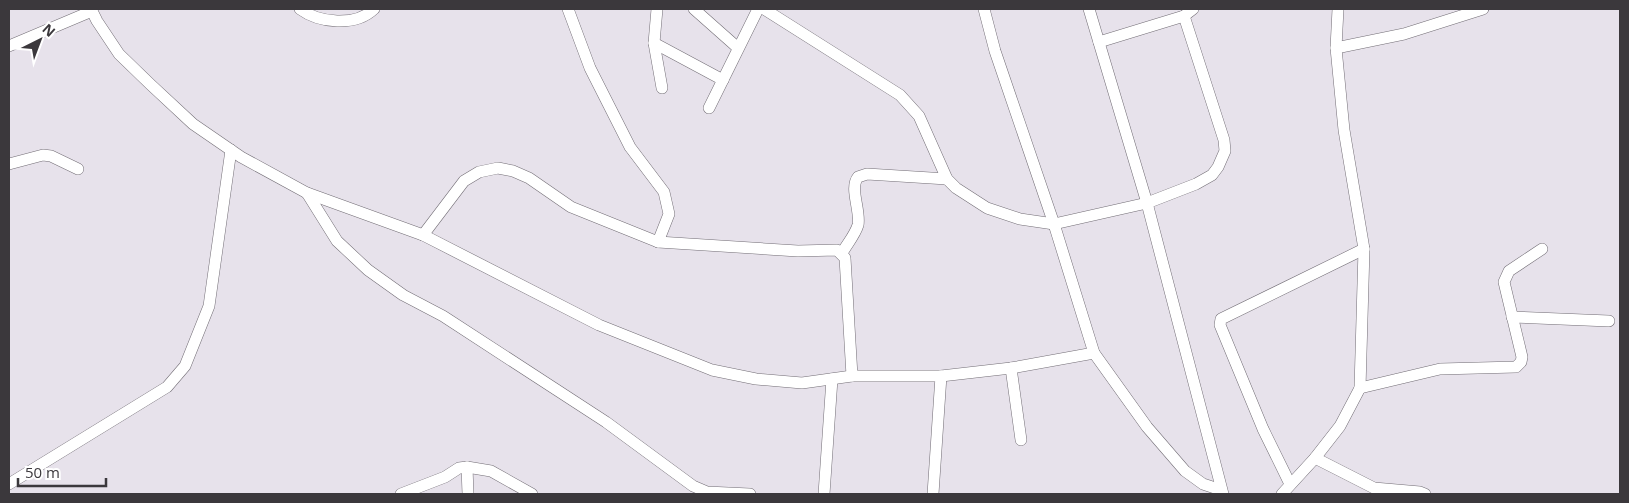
<svg xmlns="http://www.w3.org/2000/svg" width="1629" height="503" font-family="'Open Sans',sans-serif">
  <style>
    .lines { fill: none; stroke-linecap: round; stroke-linejoin: round }
    .street-casing { stroke: #726d75; stroke-width: 12 }
    .street { stroke: #fff; stroke-width: 11 }
  </style>
  <rect width="100%" height="100%" fill="#e7e2eb"/>
  <g class="lines">
    <g class="street-casing">
      <g id="street">
        <path d="M91 9 97 21 119 54 150 84 193 124 241 157 307 193 423 235 599 325 712 370 756 379 802 383 852 376H941L1011 368 1094 353"/>
        <path d="M300 9C319 23 355 27 374 9"/>
        <path d="M568 9 590 68 630 147 664 192 669 214 658 242"/>
        <path d="M657 9 654 43 662 88"/>
        <path d="M694 9 738 48"/>
        <path d="M764 9 900 95 919 116 947 179 956 188 987 208 1020 219 1054 224 1147 203 1196 184 1212 175 1218 167 1225 151 1224 140 1184 16"/>
        <path d="M984 9 995 51 1054 224 1094 353 1147 427 1185 471 1203 484 1221 490"/>
        <path d="M1089 9 1147 203 1223 494"/>
        <path d="M1099 42 1184 16 1193 9"/>
        <path d="M654 43 723 80"/>
        <path d="M9 46 92 11"/>
        <path d="M1336 48 1404 34 1483 9"/>
        <path d="M709 108 758 9"/>
        <path d="M9 164 43 155 51 156 78 169"/>
        <path d="M307 193 337 241 368 270 403 295 443 316 606 422 693 486 707 492 750 494"/>
        <path d="M423 235 464 181 479 172 498 168 513 171 529 178 571 207 658 242 798 251 837 250 845 258 852 376"/>
        <path d="M842 253C847 244 855 235 858 225 861 211 849 188 858 177L867 174 947 179"/>
        <path d="M1512 317 1609 321"/>
        <path d="M1011 368 1021 440"/>
        <path d="M1360 388 1440 369 1516 367 1521 362 1522 357 1504 282 1509 271 1542 249"/>
        <path d="M1315 458 1374 488 1420 492 1425 494"/>
        <path d="M467 467 468 494"/>
        <path d="M9 484 167 387 185 366 209 306 231 150"/>
        <path d="M1290 484 1263 429 1220 325 1221 319 1364 249"/>
        <path d="M401 494 445 477 459 468 467 467 491 471 532 494"/>
        <path d="M824 494 832 379"/>
        <path d="M933 494 941 376"/>
        <path d="M1282 494 1315 458 1340 426 1360 388 1364 249 1344 130 1336 48 1338 9"/>
      </g>
    </g>
    <use href="#street" class="street"/>
  </g>
  <rect width="1629" height="503" fill="none" stroke="#3b383c" stroke-width="20"/>
  <g transform="translate(40 40) rotate(42)" stroke="#ffffff" stroke-width="4" paint-order="stroke">
  <path d="M0-4L9 19L0 12L-9 19Z" fill="#3b383c"/>
  <text y="-8" font-size="14" font-weight="bold" text-anchor="middle" fill="#3b383c">N</text>
  </g>
  <path d="M18 478v8h88v-8" fill="none" stroke="#3b383c" stroke-width="2.5"/>
  <text x="25" y="478" font-size="15" fill="#3b383c" stroke="#ffffff" stroke-width="4" paint-order="stroke">50 m</text>
</svg>
